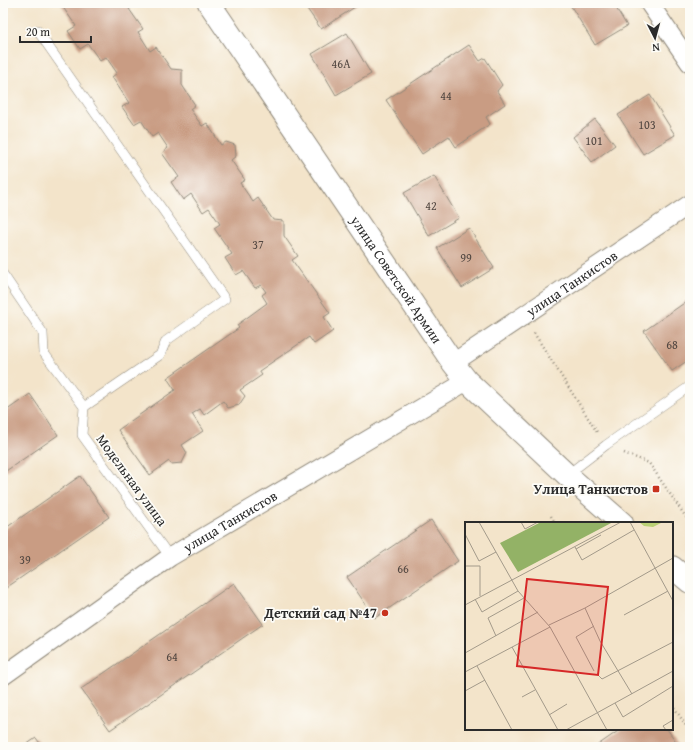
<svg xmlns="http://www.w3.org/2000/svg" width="693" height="750" font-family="'Gentium Book Plus',serif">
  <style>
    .building { fill: #c99c83 }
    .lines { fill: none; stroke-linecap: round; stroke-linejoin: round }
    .service-casing { stroke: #8f887a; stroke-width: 10 }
    .minor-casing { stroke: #8f887a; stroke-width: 20 }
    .tertiary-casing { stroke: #8f887a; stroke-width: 24 }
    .path { stroke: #8f887a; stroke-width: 2.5; stroke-dasharray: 1 3; stroke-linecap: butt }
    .service { stroke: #fff; stroke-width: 9 }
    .minor { stroke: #fff; stroke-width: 18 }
    .tertiary { stroke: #fff; stroke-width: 22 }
    .poi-dot { fill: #c8321e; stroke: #fdfcf7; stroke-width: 1.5 }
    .labels { text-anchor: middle; stroke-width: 3.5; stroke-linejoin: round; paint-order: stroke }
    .number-label { font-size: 12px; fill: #524741 }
    .street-label { font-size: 14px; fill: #2b2b2b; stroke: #fdfcf7 }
    .poi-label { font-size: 14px; font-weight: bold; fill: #2b2b2b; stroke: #fdfcf7; text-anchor: end }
    .inset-road { fill: none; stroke: #a39a8a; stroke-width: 1 }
    .view { fill: #d62828; fill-opacity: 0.15; stroke: #d62828; stroke-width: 2 }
    .inset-edge { fill: none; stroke: #2b2b2b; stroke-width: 2 }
  </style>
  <rect width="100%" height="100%" fill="#fdfcf7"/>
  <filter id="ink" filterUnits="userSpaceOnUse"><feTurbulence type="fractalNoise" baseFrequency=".025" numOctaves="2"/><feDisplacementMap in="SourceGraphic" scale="8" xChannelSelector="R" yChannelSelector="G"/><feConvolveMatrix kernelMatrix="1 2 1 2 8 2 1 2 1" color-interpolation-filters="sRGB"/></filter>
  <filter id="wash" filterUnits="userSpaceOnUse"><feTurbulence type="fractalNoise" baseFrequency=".012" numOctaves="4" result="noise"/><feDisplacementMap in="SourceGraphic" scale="16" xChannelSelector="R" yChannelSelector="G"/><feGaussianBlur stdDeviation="0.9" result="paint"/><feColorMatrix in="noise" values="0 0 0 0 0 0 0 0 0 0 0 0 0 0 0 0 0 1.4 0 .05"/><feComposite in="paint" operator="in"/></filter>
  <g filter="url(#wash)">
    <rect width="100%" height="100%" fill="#f3e4ca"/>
    <g id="blocks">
      <g class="building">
        <path d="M60 3H133L134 5 129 9 143 29 138 32 150 51 156 47 171 69 182 70V85L195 105 190 109 202 126 207 123 221 145 226 142 235 145 236 156 231 160 245 180 240 183 253 202 258 198 273 220 284 221V236L298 256 292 260 330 313 324 317 333 331 314 344 309 337 259 371 262 375 240 390 245 396 239 405 228 408 223 401 204 415 200 409 192 414 203 431 182 445 187 453 182 463 171 464 169 461 150 475 118 430 175 390 167 378 239 328 237 325 267 303 262 295 266 292 261 285 255 288 243 271 236 275 225 258 232 254 214 228 220 224 209 208 203 212 191 194 183 200 171 182 179 177 162 153 168 148 158 133 152 137 141 120 134 124 122 107 129 103 112 77 117 73 106 57 100 61 88 44 80 49 68 31 76 26Z"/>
        <path d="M303 3H361L321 29Z"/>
        <path d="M569 3H613L627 26 595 45Z"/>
        <path d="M347 33 371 74 336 95 312 54Z"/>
        <path d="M469 45 480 61 485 58 502 85 497 91 505 104 486 117 490 124 456 147 449 136 422 154 386 100Z"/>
        <path d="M650 95 675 135 643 154 618 115Z"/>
        <path d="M595 119 615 145 592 162 573 137Z"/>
        <path d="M434 176 459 218 429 236 404 193Z"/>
        <path d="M469 228 494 268 462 288 437 248Z"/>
        <path d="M690 299V359L672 371 644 331Z"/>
        <path d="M30 394 58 435 3 473V413Z"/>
        <path d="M80 476 109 517 3 590V530Z"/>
        <path d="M431 520 458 561 375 618 347 577Z"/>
        <path d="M234 583 263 624 110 730 81 689Z"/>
        <path d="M621 729H667L680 747H595Z"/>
        <path d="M36 738 43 747H23Z"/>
      </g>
    </g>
  </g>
  <g filter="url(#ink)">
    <use href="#blocks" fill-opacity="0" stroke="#8f887a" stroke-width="1"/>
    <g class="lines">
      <g class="service-casing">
        <g id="service">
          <path d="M37 30 225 299 166 341 160 355 84 407"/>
          <path d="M3 274 43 333 44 353 84 407 82 435 170 557"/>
          <path d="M567 475 606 445 690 386"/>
        </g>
      </g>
      <g class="minor-casing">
        <g id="minor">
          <path d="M649 3 690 63"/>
          <path id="s1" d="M453 363 690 204"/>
          <path id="s2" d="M3 676 170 557 467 381"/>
        </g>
      </g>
      <g class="tertiary-casing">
        <g id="tertiary">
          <path id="s3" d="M209 3 453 363 467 381 567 475 622 523"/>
          <path d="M672 567 690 582"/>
        </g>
      </g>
      <g class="path">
        <path d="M534 333 597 432"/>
        <path d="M624 453 649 463 690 523"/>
        <path d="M551 516 555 523"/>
        <path d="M672 704 690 732"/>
      </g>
      <use href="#service" class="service"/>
      <use href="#minor" class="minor"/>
      <use href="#tertiary" class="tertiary"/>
    </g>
  </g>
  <g class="poi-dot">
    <rect x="652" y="485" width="8" height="8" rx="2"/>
    <circle cx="385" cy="613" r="4"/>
  </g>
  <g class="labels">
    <g class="number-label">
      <text x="341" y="68">46А</text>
      <text x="446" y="100">44</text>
      <text x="647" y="129">103</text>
      <text x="594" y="145">101</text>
      <text x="431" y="210">42</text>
      <text x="258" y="249">37</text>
      <text x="466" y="262">99</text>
      <text x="672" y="349">68</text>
      <text x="25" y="564">39</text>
      <text x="403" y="573">66</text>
      <text x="172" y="661">64</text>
    </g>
    <g class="street-label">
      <text dy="5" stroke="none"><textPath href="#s3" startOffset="334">улица Советской Армии</textPath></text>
      <text dy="5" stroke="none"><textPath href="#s1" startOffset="143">улица Танкистов</textPath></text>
      <text transform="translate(132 480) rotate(54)" y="5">Модельная улица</text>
      <text dy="5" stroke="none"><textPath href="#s2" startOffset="275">улица Танкистов</textPath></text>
    </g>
    <g class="poi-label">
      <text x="648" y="494">Улица Танкистов</text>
      <text x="377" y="618">Детский сад №47</text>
    </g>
  </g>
  <g transform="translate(465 522)">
    <rect width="208" height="208" fill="#f3e4ca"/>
    <path d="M76 0H148L53 50 35 21Z" fill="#93b266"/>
    <path d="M174 0H198L188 5 179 4Z" fill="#bad075"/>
    <path class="inset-road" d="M14 0 53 69 85 105 142 208M56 0 60 7 73 0M165 0 208 79M0 12 14 39 31 30M110 25 117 38 169 8M111 27 136 13M0 44H15V74M10 77 17 90 53 69M0 83 156 0M120 86 135 119 167 172M159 93 203 69M84 103 120 86 208 36M129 104 111 115 129 149M31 114 23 96 59 76M47 125 93 208M0 131 73 90M12 144 47 208M0 150 85 105M133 153 137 157 208 120M0 169 20 158M57 175 70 168M150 181 158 195 208 164M84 193 102 182M101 208 208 149M201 208 198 204 208 198"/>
    <path class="view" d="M62 57 143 65 133 153 52 144Z"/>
    <rect width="208" height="208" class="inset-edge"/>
  </g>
  <rect width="693" height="750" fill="none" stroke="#fdfcf7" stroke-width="16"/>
  <g transform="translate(655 38) rotate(174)" stroke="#fdfcf7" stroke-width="3" paint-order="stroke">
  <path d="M0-3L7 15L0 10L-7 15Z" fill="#2b2b2b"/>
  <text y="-6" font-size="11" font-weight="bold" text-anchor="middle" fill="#2b2b2b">N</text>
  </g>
  <path d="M20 36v6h71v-6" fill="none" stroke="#2b2b2b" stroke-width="2"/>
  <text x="26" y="36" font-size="12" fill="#2b2b2b" stroke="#fdfcf7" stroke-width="3" paint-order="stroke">20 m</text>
</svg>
